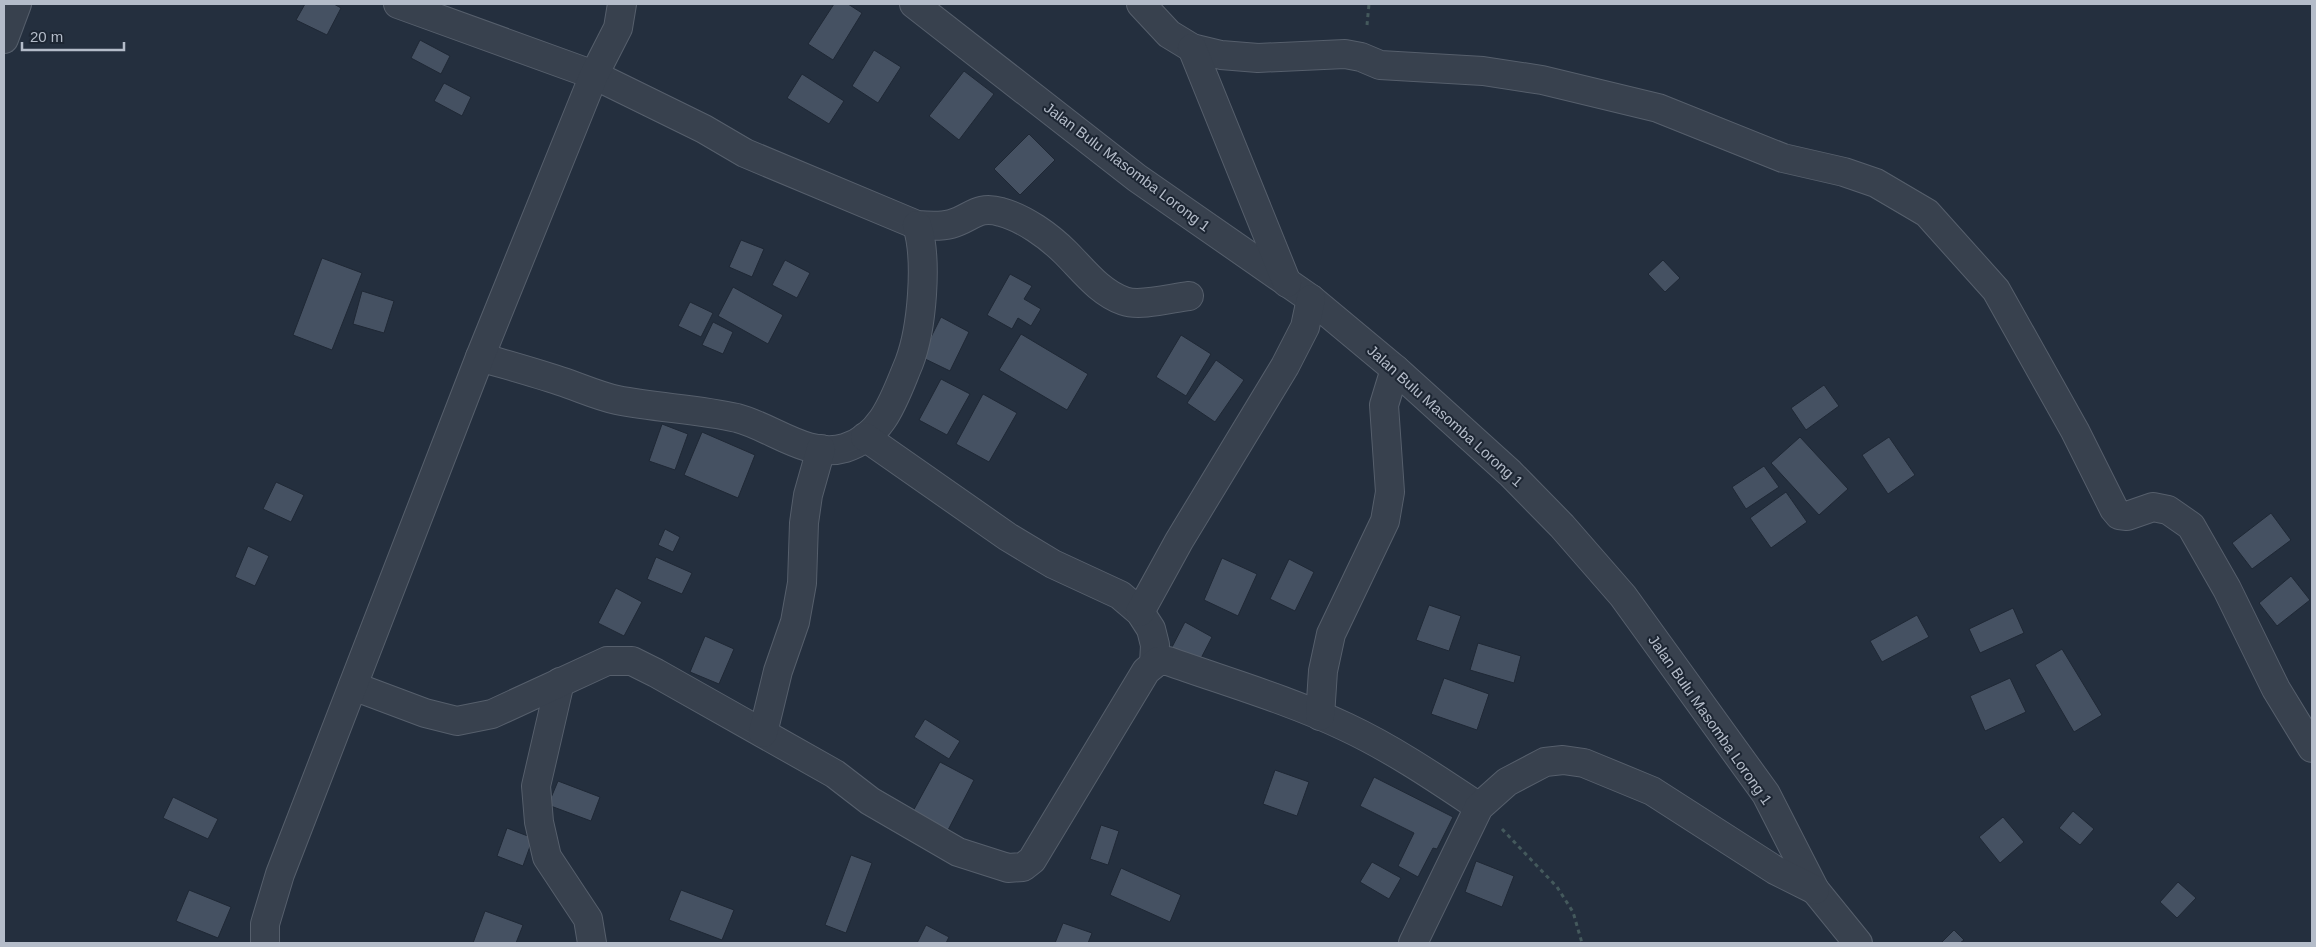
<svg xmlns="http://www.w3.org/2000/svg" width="2316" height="947" font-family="Helvetica,sans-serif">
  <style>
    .building { fill: #455162; stroke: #1f2835 }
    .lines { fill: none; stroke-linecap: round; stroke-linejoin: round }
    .minor-casing { stroke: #565f6c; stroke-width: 30 }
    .path { stroke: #44595c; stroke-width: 3; stroke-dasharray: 4 4; stroke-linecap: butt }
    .minor { stroke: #38414e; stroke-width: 28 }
    .labels { text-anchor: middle; stroke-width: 4; stroke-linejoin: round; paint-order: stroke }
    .street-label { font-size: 15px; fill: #b4bcc9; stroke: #1d2633 }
  </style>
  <rect width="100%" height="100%" fill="#242f3e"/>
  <g class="building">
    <path d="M305 4H334L341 8 327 35 296 20Z"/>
    <path d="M834 4H848L862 13 833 60 808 44Z"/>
    <path d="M420 40 450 56 441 74 411 58Z"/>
    <path d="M874 50 901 67 878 103 852 86Z"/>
    <path d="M964 71 994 94 959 140 929 116Z"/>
    <path d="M802 74 844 101 829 124 787 98Z"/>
    <path d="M444 83 471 97 462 116 434 101Z"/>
    <path d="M1029 134 1055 160 1020 195 994 169Z"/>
    <path d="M741 240 764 249 752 277 729 267Z"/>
    <path d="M322 258 362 273 332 350 293 335Z"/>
    <path d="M785 260 810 273 797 298 772 285Z"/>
    <path d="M1663 260 1680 278 1665 292 1648 274Z"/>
    <path d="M1010 274 1032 286 1024 299 1041 309 1031 326 1018 318 1012 329 987 315Z"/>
    <path d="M733 287 783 315 768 344 718 316Z"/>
    <path d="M362 291 394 301 384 333 353 324Z"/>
    <path d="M690 302 713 313 701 337 678 326Z"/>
    <path d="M941 317 969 332 950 371 921 357Z"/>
    <path d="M713 322 733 332 723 354 702 345Z"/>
    <path d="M1021 334 1088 374 1067 410 999 370Z"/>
    <path d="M1181 335 1211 354 1186 396 1156 377Z"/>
    <path d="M1216 360 1244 380 1215 422 1187 403Z"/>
    <path d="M941 379 970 394 947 435 919 420Z"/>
    <path d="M1824 385 1839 406 1806 430 1791 408Z"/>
    <path d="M983 394 1017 413 989 462 956 444Z"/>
    <path d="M662 424 688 434 675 470 649 461Z"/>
    <path d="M702 432 755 455 738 498 684 475Z"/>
    <path d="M1800 437 1848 489 1819 515 1771 463Z"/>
    <path d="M1889 437 1915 475 1888 494 1862 455Z"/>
    <path d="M1764 466 1779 487 1746 509 1732 487Z"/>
    <path d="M276 482 304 495 291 522 263 509Z"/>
    <path d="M1786 492 1807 522 1771 548 1750 518Z"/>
    <path d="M2271 513 2291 540 2252 569 2232 543Z"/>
    <path d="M665 529 680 537 673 552 658 545Z"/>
    <path d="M248 546 269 556 255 586 235 577Z"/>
    <path d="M656 557 692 573 682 594 647 579Z"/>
    <path d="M1222 558 1257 574 1238 616 1204 600Z"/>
    <path d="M1289 559 1314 572 1295 611 1270 599Z"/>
    <path d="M2291 576 2310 600 2277 626 2259 603Z"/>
    <path d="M616 588 642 602 624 636 598 623Z"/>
    <path d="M1429 605 1461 616 1449 651 1416 640Z"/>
    <path d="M2013 608 2024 633 1980 653 1969 629Z"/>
    <path d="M1917 615 1929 637 1882 662 1870 641Z"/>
    <path d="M1185 622 1212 637 1198 664 1171 649Z"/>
    <path d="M705 636 734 649 719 684 690 672Z"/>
    <path d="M1478 643 1521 656 1514 683 1470 670Z"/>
    <path d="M2062 649 2102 715 2074 732 2035 665Z"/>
    <path d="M1444 678 1489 694 1477 730 1431 714Z"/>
    <path d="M2010 678 2026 712 1985 731 1970 696Z"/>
    <path d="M925 719 960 741 949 759 914 737Z"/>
    <path d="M940 762 974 780 947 832 912 813Z"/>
    <path d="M1275 770 1309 782 1297 816 1263 804Z"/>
    <path d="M1374 777 1453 817 1437 849 1433 848 1418 877 1398 866 1414 833 1360 806Z"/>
    <path d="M558 781 600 797 591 821 548 805Z"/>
    <path d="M173 797 218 819 208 839 163 818Z"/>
    <path d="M2073 811 2094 829 2080 845 2059 828Z"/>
    <path d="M2003 817 2024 842 2000 863 1979 837Z"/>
    <path d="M1101 825 1119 831 1108 865 1090 859Z"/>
    <path d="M507 828 533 838 523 866 497 856Z"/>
    <path d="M851 855 872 863 846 933 825 925Z"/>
    <path d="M1476 861 1514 876 1502 907 1465 892Z"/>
    <path d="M1372 862 1401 878 1389 899 1360 882Z"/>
    <path d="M1121 868 1181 895 1170 922 1110 895Z"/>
    <path d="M2178 882 2196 898 2177 918 2160 902Z"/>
    <path d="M189 890 231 907 218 938 176 921Z"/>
    <path d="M681 890 734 910 722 940 669 920Z"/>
    <path d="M485 911 523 925 516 943H473Z"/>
    <path d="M1063 923 1092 933 1088 943H1055Z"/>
    <path d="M926 925 949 937 946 943H917Z"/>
    <path d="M1954 930 1964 940 1960 943H1941Z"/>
  </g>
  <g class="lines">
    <g class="minor-casing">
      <g id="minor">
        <path d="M398 4 594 75 704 129 745 153 917 225C928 226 940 227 951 224 972 218 977 205 1001 212 1024 218 1049 236 1066 253 1083 270 1100 293 1124 301 1140 307 1172 298 1189 296"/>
        <path d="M914 4 1137 178 1311 299 1395 369 1510 473 1562 526 1623 596 1766 794 1815 890 1858 943"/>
        <path d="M1141 4 1169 34 1192 48 1221 55 1258 58 1345 54 1361 57 1380 65 1483 71 1542 80 1658 108 1783 158 1844 172 1876 183 1927 213 1996 290 2075 431 2114 509 2119 515 2127 516 2153 507 2168 510 2191 526 2227 589 2276 689 2312 748"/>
        <path d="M4 39 17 4"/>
        <path d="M1192 48 1287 283"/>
        <path d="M480 357C507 365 533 372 560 381 579 387 598 396 617 400 657 408 698 409 737 418 772 427 808 459 845 448 884 436 895 396 909 363 922 329 928 260 917 225"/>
        <path d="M865 437 1008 537 1053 564 1120 595 1140 612 1151 629 1155 645 1154 664"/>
        <path d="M1140 612 1179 541 1285 366 1305 327 1311 299"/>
        <path d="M560 682 536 786 539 822 547 857 588 919 592 943"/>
        <path d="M353 686 425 713 457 721 492 714 607 661H632L656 673 835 774 870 801 958 852 1008 868 1023 867 1032 860 1146 671 1158 661H1168C1227 682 1289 700 1346 727 1393 749 1437 779 1479 807"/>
        <path d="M1320 716 1323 671 1331 634 1385 521 1390 492 1384 405 1395 369"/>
        <path d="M763 733 778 671 795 622 802 583 804 523 808 495 821 449"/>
        <path d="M265 943V924L280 874 480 357 594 75 618 28 622 4"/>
        <path d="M1413 943 1479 807 1507 782 1545 762 1563 760 1584 763 1652 791 1775 870 1815 890"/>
      </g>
    </g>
    <g class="path">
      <path d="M1367 25 1369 4"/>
      <path d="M1502 829 1557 887 1573 912 1582 943"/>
    </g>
    <use href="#minor" class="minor"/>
  </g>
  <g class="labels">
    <g class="street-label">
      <text transform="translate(1127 167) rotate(37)" y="5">Jalan Bulu Masomba Lorong 1</text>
      <text transform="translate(1445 416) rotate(42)" y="5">Jalan Bulu Masomba Lorong 1</text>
      <text transform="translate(1710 720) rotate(55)" y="5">Jalan Bulu Masomba Lorong 1</text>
    </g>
  </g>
  <rect width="2316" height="947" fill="none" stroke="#b4bcc9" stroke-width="10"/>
  <path d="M22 42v8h102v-8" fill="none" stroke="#b4bcc9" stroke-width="2.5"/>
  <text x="30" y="42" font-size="15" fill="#b4bcc9" stroke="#1d2633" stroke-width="4" paint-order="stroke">20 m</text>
</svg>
